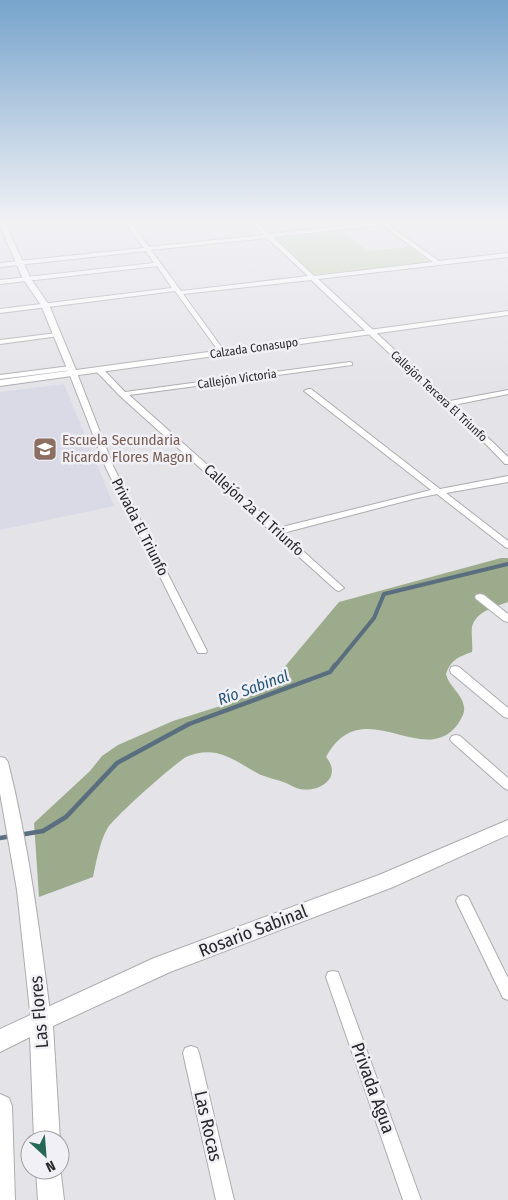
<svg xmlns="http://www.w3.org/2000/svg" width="508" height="1200" font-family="'Fira Sans Condensed',sans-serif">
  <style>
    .built { fill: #dadae7 }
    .green { fill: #c4d4b4 }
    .forest { fill: #9cab8c }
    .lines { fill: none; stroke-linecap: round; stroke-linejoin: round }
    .stream-far1 { stroke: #596e7e; stroke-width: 4 }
    .stream { stroke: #596e7e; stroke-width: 4.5 }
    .minor-casing { stroke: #acacb1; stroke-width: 2 }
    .tertiary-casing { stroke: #acacb1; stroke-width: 2 }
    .secondary-casing { stroke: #acacb1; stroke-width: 2 }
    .minor { fill: #fff; fill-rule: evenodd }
    .tertiary { fill: #fff; fill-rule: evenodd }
    .secondary { fill: #fff; fill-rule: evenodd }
    .labels { text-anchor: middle; stroke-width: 5; stroke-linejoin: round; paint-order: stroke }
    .far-street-label { font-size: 12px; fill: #29292b; stroke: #f0f0f6 }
    .education-label { font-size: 15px; fill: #785e54; stroke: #f0f0f6; text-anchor: start }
    .street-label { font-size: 15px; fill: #29292b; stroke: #f0f0f6 }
    .water-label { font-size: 16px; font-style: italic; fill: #245577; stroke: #f0f0f6 }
    .near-street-label { font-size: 18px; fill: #29292b; stroke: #f0f0f6 }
  </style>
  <rect width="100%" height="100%" fill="#e3e3e8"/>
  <path class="built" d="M64 384 114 506 0 530V392Z"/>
  <path class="green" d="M339 230 369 251 411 247 429 262 316 276 274 237Z"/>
  <path class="forest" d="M501 558H508V602C495 607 476 611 472 627 471 634 473 645 472 652 460 656 450 660 446 674 449 687 462 693 464 707 465 713 461 719 458 724 423 771 363 690 326 757 343 777 320 793 300 789 295 788 291 785 286 783 277 779 266 778 257 773 244 766 231 756 216 753 206 751 195 753 186 757 174 764 113 818 107 829 100 841 96 863 93 877L39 897 34 823 90 771 102 756 118 745 173 721 230 703 267 688 339 602Z"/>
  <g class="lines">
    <path class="stream-far1" d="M334 667 374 618 384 594 508 564"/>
    <g class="stream">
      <path d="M19 835 43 831 66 817 117 763 189 724 330 672 335 665"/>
      <path d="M0 838 12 836"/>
    </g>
    <g class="minor-casing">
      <g id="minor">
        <path d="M0 221H30L27 223 0 225Z"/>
        <path d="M124 221H130L149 247 264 235 249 221H255L269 234 382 221H411L408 223 388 225 439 261 508 253V257L318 279 450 401 508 390V394L454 405 508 457V464H505L481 439 311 280 183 294 225 352 222 354 220 353 175 291 0 313V309L172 288 157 266 0 284V280L154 263 146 251 0 267V263L144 248ZM382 225 433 262 314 276 273 237ZM267 238 308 276 181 291 151 250Z"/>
        <path d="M501 221H508V225Z"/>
        <path d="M57 333 60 335 59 336 0 344V340Z"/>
        <path d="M350 362 352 363V365L129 395 278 528 431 490 304 391 308 389H311L440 489 508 476V482L446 493 508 541V548L505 547 437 494 413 499 283 533 344 588 339 591 336 590 120 396 95 370 102 368 125 392Z"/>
        <path d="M70 366H73V370L0 379V375Z"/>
        <path d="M70 371 77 373 114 468 207 651 206 653H198L197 651 106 468 69 373Z"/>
        <path d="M480 594 484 595 508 614V622L504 621 476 599 475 597 476 595Z"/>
        <path d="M455 666 459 667 508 708V718L504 717 451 673 450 670 451 667Z"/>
        <path d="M456 735 460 736 508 778V790L504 788 452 742 450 739 452 736Z"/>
        <path d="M463 895 468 897 508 978V1000L503 998 456 901 458 897Z"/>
        <path d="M333 971 338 972 340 977 421 1200H403L326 977 328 972Z"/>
        <path d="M191 1046 197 1048 199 1053 234 1200H216L183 1053 185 1048Z"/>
      </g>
    </g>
    <g class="tertiary-casing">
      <g id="tertiary">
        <path d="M0 221H4L31 279 49 305 76 370 508 311V315L0 386V380L68 371 41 305 23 279 0 226Z"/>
        <path d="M0 757 5 758 8 762C29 847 40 933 51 1020L48 1026 41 1029 34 1026 31 1020 17 890 0 793Z"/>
      </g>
    </g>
    <g class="secondary-casing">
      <g id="secondary">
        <path d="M508 820V835L393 887 170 972 53 1026 60 1140H34L30 1037 0 1052V1029L154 958 379 875Z"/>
        <path d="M0 1094 9 1098 12 1106 15 1200H0Z"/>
        <path d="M60 1166 64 1200H38L36 1170H60Z"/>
      </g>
    </g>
    <use href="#minor" class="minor"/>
    <use href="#tertiary" class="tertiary"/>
    <use href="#secondary" class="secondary"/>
  </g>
  <linearGradient id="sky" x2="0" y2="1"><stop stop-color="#77a4cc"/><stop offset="0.57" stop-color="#f2f2f5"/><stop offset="1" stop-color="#f2f2f5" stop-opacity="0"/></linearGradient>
  <rect width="508" height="389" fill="url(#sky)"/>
  <defs>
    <g id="school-square" transform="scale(1.25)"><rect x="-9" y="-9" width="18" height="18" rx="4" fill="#8d6e63" stroke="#f0f0f6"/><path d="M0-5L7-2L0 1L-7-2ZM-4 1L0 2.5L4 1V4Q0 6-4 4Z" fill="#fff"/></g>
  </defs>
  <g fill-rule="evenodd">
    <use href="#school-square" x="45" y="449"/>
  </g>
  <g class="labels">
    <g class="far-street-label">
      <text transform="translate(254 348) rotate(-8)" y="4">Calzada Conasupo</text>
      <text transform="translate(237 379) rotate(-8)" y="4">Callejón Victoria</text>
      <text transform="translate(439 396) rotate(43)" y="4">Callejón Tercera El Triunfo</text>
    </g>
    <g class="education-label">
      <text x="62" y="445">Escuela Secundaria<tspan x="62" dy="17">Ricardo Flores Magon</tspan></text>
    </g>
    <g class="street-label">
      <text transform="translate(254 510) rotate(42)" y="5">Callejón 2a El Triunfo</text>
      <text transform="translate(140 527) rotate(63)" y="5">Privada El Triunfo</text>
    </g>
    <g class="water-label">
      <text transform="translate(253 687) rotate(-20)" y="6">Río Sabinal</text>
    </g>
    <g class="near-street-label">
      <text transform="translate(253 931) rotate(-21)" y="6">Rosario Sabinal</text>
      <text transform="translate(39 1012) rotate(-95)" y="6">Las Flores</text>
      <text transform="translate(373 1088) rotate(70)" y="6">Privada Agua</text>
      <text transform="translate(208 1126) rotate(77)" y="6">Las Rocas</text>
    </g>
  </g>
  <g transform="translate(45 1155) rotate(154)"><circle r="24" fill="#f0f0f6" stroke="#a0a0a5"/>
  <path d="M0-4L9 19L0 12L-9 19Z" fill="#276756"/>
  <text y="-8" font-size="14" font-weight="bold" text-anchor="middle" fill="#29292b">N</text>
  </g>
</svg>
